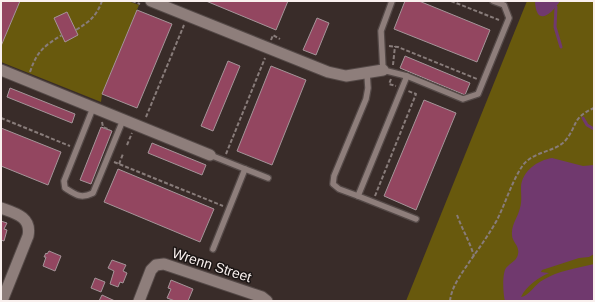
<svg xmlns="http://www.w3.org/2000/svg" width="595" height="302" font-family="Arial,sans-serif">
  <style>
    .green { fill: #68590d }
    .water { fill: #70396e }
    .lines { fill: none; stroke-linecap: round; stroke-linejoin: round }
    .stream { stroke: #70396e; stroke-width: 3 }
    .building { fill: #934660; stroke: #a59599 }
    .service-casing { stroke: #544947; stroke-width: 8 }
    .minor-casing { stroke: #544947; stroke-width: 13 }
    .path { stroke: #887c7a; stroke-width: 2; stroke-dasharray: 4 2; stroke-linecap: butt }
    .service { stroke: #8e7e7b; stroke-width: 5.5 }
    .minor { stroke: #8e7e7b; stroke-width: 11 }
    .labels { text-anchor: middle; stroke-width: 3; stroke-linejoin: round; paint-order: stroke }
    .street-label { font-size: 14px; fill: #f9f0ee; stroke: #1c1615 }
  </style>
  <rect width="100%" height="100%" fill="#392c29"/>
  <g class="green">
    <path d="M20 1H128L139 5 102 94 101 102 1 62V46Z"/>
    <path d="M527 1H594V269L522 301H406Z"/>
  </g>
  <g class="water">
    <path d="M535 1H560C551 15 536 27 535 1Z"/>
    <path d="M552 158 583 166 594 165V254L589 257 579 258 542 270 541 272 549 273C539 277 526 286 521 297 529 296 535 284 543 280 557 271 577 268 594 264V301H505C503 294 502 274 506 268 510 263 517 261 518 254 520 246 512 242 512 235 511 225 518 217 520 208 522 201 521 195 521 187 522 171 538 160 552 158Z"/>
  </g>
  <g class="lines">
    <g class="stream">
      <path d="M556 7 555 27 561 47"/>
      <path d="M583 118 587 125 594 129"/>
    </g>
  </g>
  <g class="building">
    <path d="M1 1H20L1 46Z"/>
    <path d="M206 1H288L276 30Z"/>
    <path d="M405 1H419L490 30 477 62 394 29Z"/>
    <path d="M137 10 172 24 137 108 102 94Z"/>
    <path d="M67 12 78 35 65 42 54 18Z"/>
    <path d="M317 18 329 23 316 55 303 50Z"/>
    <path d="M405 56 470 83 465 95 400 68Z"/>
    <path d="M228 61 240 66 213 131 201 126Z"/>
    <path d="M271 66 306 80 272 165 237 151Z"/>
    <path d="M10 88 75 114 72 123 7 97Z"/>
    <path d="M424 100 456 113 416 210 384 196Z"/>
    <path d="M101 127 112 131 91 184 80 180Z"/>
    <path d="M1 128 61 152 48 185 1 166Z"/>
    <path d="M152 143 206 165 202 175 148 153Z"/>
    <path d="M118 169 214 209 200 242 104 202Z"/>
    <path d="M1 221 7 223 4 229 7 230 4 241 1 240Z"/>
    <path d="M49 251 61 256 55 271 43 266 46 257H44L46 253 47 254Z"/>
    <path d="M112 260 126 265 123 271 127 273 123 283 120 282 118 287 110 284 114 271 108 268Z"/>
    <path d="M95 278 105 282 101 292 91 288Z"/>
    <path d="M171 280 193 289 188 301H175L167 298 171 289 168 288Z"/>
    <path d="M102 295 115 301H99Z"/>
  </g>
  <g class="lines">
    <g class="service-casing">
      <g id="service">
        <path d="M392 1 381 31 383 70 407 76 463 99 478 94 509 18 504 5 493 1"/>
        <path d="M367 74 368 88 366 99 334 176 333 184 339 189 358 196 407 76"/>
        <path d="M93 108 64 181 65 188C76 195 81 199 93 193L123 120"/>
        <path d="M210 155 245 169 213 249"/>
        <path d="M245 169 268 178"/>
        <path d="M358 196 416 219"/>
      </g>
    </g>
    <g class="minor-casing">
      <g id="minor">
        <path d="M151 1 328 72 346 76 383 70"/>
        <path d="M1 70 210 155"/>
        <path d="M1 208C15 213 32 217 28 236L2 301"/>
        <path d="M139 301 151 270 156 265 164 264 262 297 267 301"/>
      </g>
    </g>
    <g class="path">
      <path d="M132 1 140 4"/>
      <path d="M451 1 499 20"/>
      <path d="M76 30C90 21 96 17 102 1"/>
      <path d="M271 40 273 35 280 39"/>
      <path d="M389 46 398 47 477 79"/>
      <path d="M393 65 395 46"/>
      <path d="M30 72C37 51 44 46 62 35"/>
      <path d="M391 79 389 84 396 86"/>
      <path d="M146 117 184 25"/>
      <path d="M1 118 70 146"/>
      <path d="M102 122 103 127 110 130"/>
      <path d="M127 145 132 133"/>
      <path d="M226 154 265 58"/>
      <path d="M114 162 223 206"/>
      <path d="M119 164 123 154"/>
      <path d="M375 196 416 94 408 91"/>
      <path d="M457 215C462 229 470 242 474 256"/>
      <path d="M450 301C451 292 455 284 460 276 472 257 486 240 497 220 506 202 512 181 523 165 534 151 555 152 565 141 578 126 571 118 594 108"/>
    </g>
    <use href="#service" class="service"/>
    <use href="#minor" class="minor"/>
  </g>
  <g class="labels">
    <g class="street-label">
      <text transform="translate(212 265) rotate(18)" y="5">Wrenn Street</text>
    </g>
  </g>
  <rect width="595" height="302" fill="none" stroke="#f9f0ee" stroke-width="4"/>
</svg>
